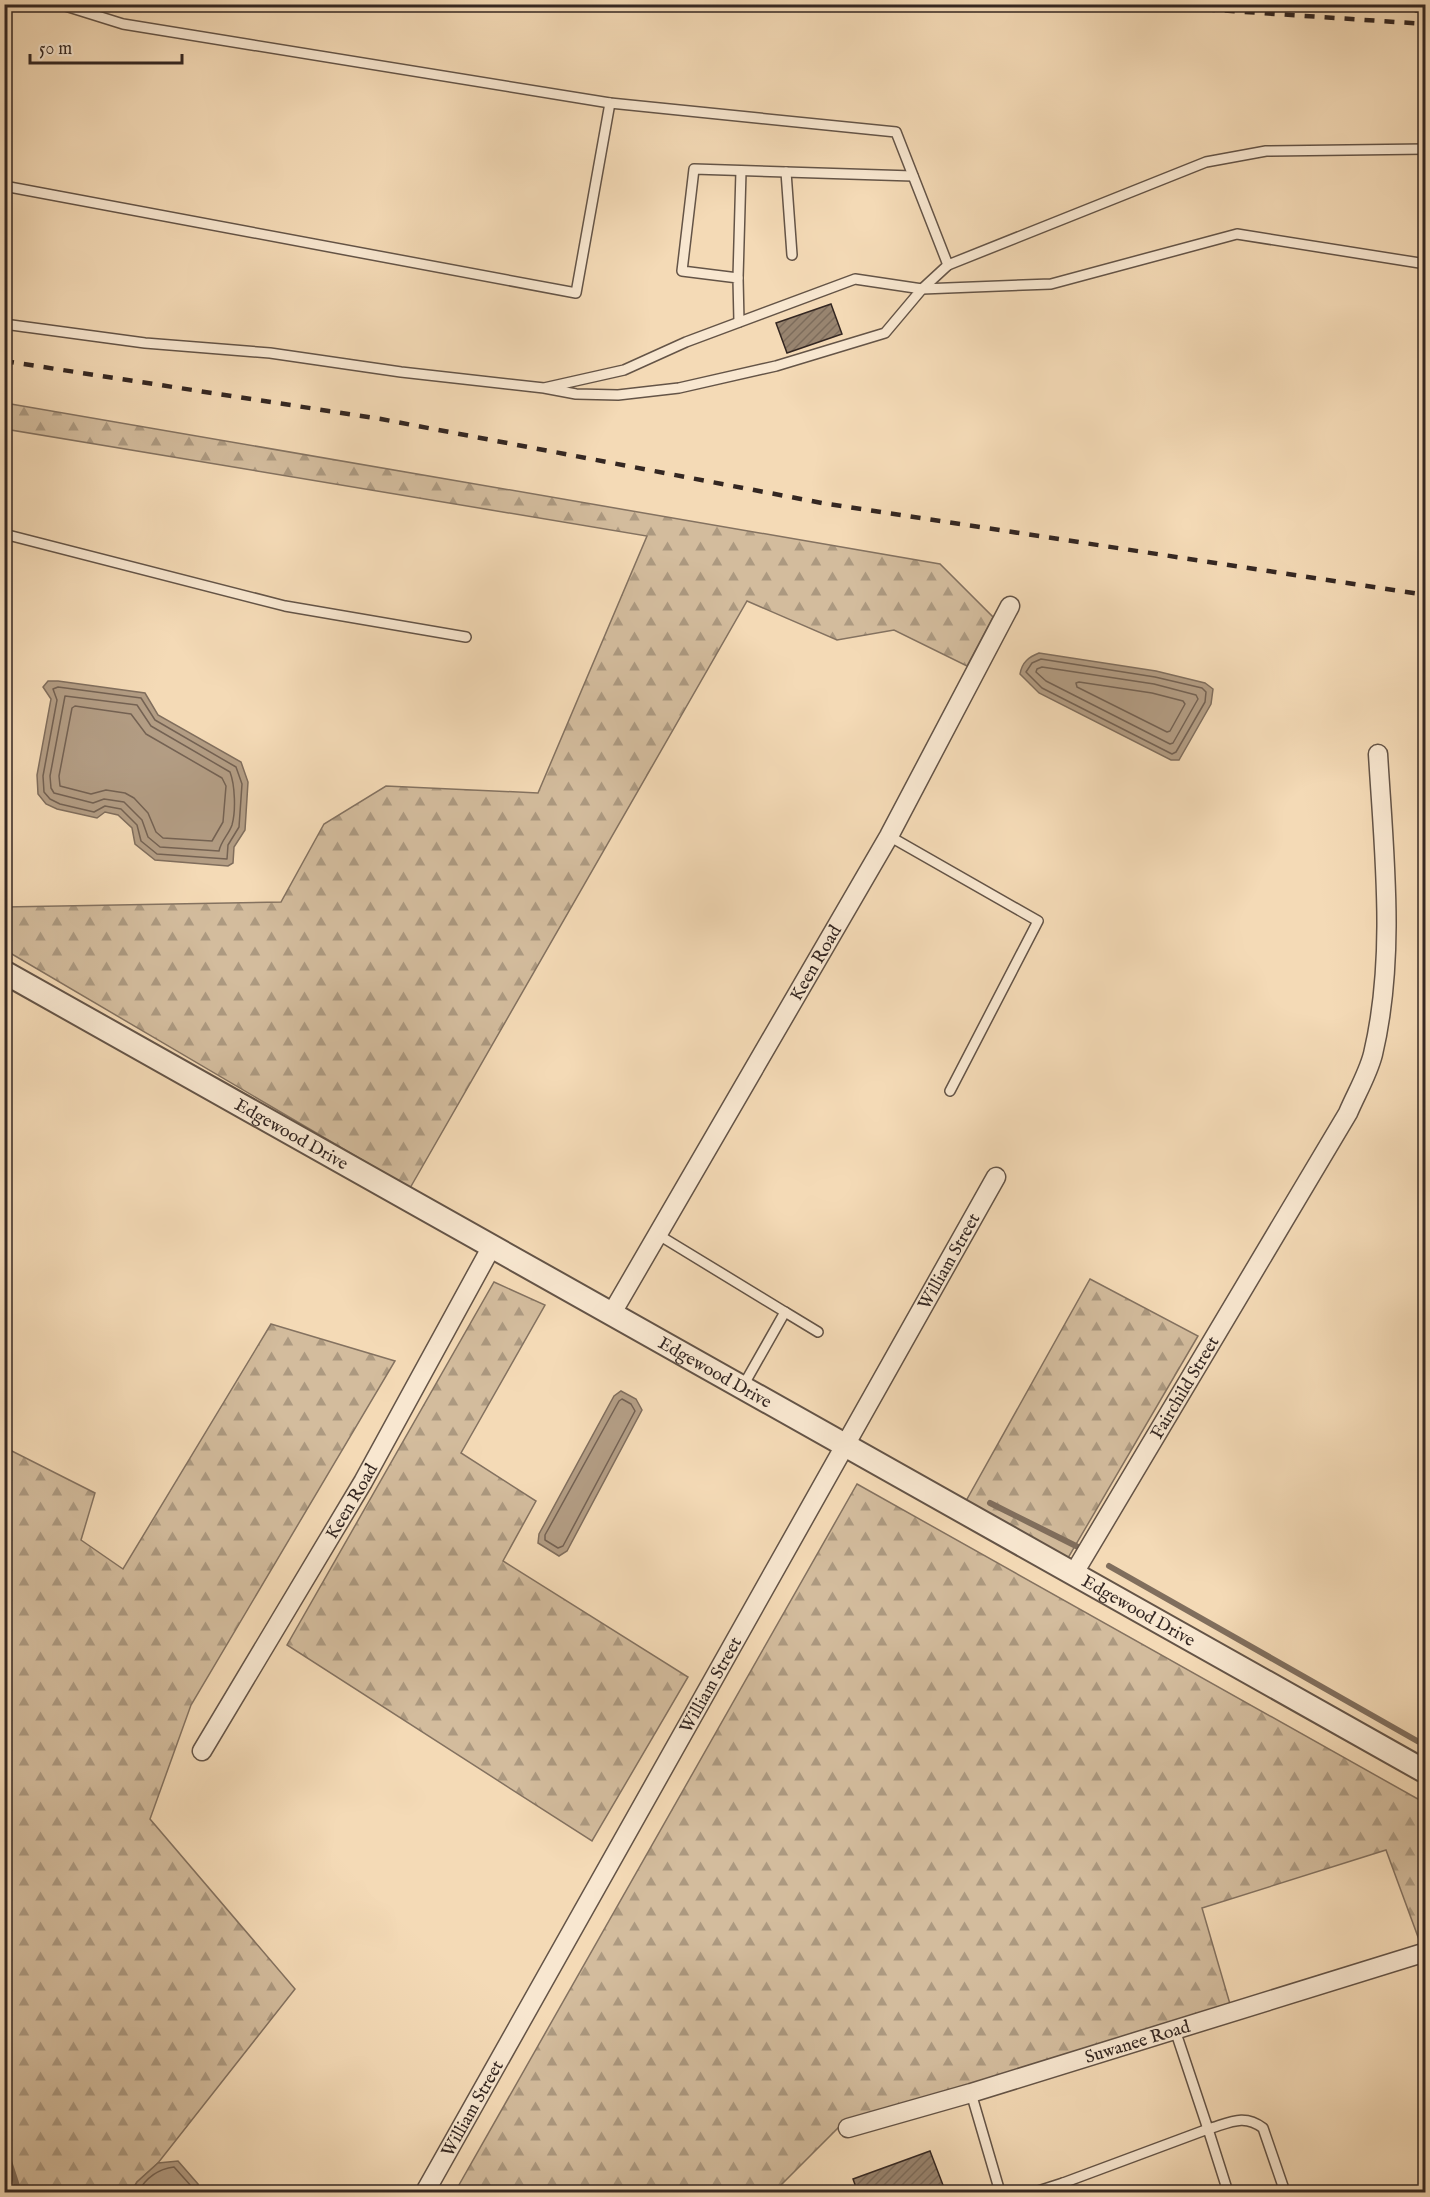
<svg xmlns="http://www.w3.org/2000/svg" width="1430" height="2197" font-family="'IM FELL English',serif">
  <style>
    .forest { fill: url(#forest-firs); stroke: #847260; stroke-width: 1.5 }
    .water { fill: #b39d84; stroke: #806e5d; stroke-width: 1.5 }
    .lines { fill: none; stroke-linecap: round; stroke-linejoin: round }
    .shore { stroke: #746253; stroke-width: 1.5 }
    .stream { stroke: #806e5d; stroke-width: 6 }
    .building { fill: url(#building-hatch); stroke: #342722; stroke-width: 1.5 }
    .service-casing { stroke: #645447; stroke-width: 12 }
    .minor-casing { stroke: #645447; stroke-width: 21 }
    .tertiary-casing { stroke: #645447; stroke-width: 26 }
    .service { stroke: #f8e7d0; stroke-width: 9 }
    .minor { stroke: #f8e7d0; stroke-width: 18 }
    .tertiary { stroke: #f8e7d0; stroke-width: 22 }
    .rail { stroke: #342722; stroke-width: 4.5; stroke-dasharray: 10 10; stroke-linecap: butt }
    .labels { text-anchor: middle; stroke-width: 5; stroke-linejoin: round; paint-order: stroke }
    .street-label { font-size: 18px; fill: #342722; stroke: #f8e7d0 }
  </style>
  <defs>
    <pattern id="forest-firs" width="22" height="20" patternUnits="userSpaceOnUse" patternTransform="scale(1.5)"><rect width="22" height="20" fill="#d3bc9d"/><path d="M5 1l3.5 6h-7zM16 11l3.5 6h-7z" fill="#ac9980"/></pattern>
    <pattern id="building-hatch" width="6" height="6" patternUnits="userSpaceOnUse" patternTransform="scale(1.5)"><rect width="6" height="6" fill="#98846f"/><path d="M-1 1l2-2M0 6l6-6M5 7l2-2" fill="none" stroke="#7d6c5b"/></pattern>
  </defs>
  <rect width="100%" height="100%" fill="#f4dab6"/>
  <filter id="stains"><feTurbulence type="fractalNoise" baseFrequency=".00333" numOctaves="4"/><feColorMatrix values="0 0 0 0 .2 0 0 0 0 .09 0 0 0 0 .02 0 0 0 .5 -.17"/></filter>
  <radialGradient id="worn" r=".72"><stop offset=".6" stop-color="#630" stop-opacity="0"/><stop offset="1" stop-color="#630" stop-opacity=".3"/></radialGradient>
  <g class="forest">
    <path d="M5 403 940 564 993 617 967 666 894 630 837 640 747 601 410 1188 5 950V907L281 902 324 824 386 786 538 793 647 536 5 429Z"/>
    <path d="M1090 1279 1198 1336 1068 1558 966 1501Z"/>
    <path d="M494 1282 545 1305 461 1453 536 1501 503 1561 688 1677 592 1841 287 1645Z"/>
    <path d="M271 1324 395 1361 191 1705 150 1819 295 1989 158 2163 137 2182 131 2192H5L4 1447 95 1493 81 1540 123 1569Z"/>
    <path d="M857 1484 1425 1803V1944L1421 1945 1386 1850 1202 1908 1230 2004 842 2124 774 2192H455Z"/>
  </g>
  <g class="water">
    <path d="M1039 653 1156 671 1205 683 1213 689 1211 704 1179 760H1171L1039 693 1020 674C1022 662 1029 657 1039 653Z"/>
    <path d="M48 681H58L145 693 158 715 241 762 248 782 245 830 234 847 233 863 228 866 155 860 135 844 132 828 118 815 105 812 97 818 57 809 46 804 38 794 37 775 51 699 43 687Z"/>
    <path d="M621 1391 636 1399 642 1410 567 1551 559 1556 538 1543 539 1534 614 1396Z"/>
    <path d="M178 2161 198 2184 201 2192H131L137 2182 158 2163Z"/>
  </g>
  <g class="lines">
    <g class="shore">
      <path d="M1041 659 1155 677 1202 688 1206 692 1205 702 1176 752 1172 754 1042 688 1026 672 1032 663Z"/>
      <path d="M1042 667 1154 684 1196 695 1198 699 1173 743 1170 744 1046 681 1036 672 1037 669Z"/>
      <path d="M1079 682 1152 693 1183 701 1185 704 1170 731 1167 732 1077 687 1076 683Z"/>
      <path d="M58 687 141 698 155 720 236 767 242 784 239 827 228 845 227 859 157 854 141 841 137 825 121 809 105 806 94 812 60 804 50 799 44 792 43 776 57 700 53 689Z"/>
      <path d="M65 696 137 705 151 726 230 772C235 785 236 811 232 825 229 834 221 841 219 851L160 847 148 837 142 820 124 802 104 799 93 803 54 793 51 788 50 776Z"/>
      <path d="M75 706 131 714 146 734 222 778 226 786 223 822 212 841 163 838 156 832 148 813 134 798 125 793 106 790 91 794 60 786 59 776 72 708Z"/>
      <path d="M622 1399 631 1404 635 1411 563 1546 558 1548 545 1540V1535L619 1401Z"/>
      <path d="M138 2192C146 2178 158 2169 174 2167L192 2187 195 2192"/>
    </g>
    <g class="stream">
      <path d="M990 1503 1078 1547"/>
      <path d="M1109 1566 1426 1746"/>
      <path d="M4 2146 19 2192"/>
    </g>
  </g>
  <g class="building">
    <path d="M831 304 842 334 787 353 776 323Z"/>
    <path d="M930 2151 946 2193H858L853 2179Z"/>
  </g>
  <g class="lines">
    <g class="service-casing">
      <g id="service">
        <path d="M59 4 123 24 610 103 896 132 948 265 1206 162 1266 151 1426 149"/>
        <path d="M786 172 792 255"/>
        <path d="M4 186 576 293 610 103"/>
        <path d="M738 278 741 171"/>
        <path d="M922 289 1051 284 1237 234 1426 264"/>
        <path d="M922 289 948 265"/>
        <path d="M739 322 738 278 682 271 694 169 913 176"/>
        <path d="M4 324 145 343 270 353 401 372 544 388 576 394 618 395 679 388 776 366 885 333 922 289 855 279 686 342 624 370 544 388"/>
        <path d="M4 534 285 606 466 637"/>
        <path d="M889 836 1038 921 950 1091"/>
        <path d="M657 1234 785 1312 743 1386"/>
        <path d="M785 1312 818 1332"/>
        <path d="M1175 2030 1208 2129C1229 2123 1244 2113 1263 2128L1285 2192"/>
        <path d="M971 2093 1000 2192"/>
        <path d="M1063 2183 1208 2129 1228 2192"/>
        <path d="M1035 2192 1063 2183 1065 2192"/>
      </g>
    </g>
    <g class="minor-casing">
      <g id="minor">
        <path id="s1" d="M612 1313 889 836 1010 606"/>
        <path id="s2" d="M1074 1573 1348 1113C1356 1094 1368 1074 1373 1054 1396 957 1384 853 1378 754"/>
        <path id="s3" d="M202 1751 363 1482 492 1246"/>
        <path id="s4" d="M848 2128 971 2093 1426 1952"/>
        <path id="s5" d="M425 2192 996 1177"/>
      </g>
    </g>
    <g class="tertiary-casing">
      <g id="tertiary">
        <path id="s6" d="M4 972 1426 1772"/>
      </g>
    </g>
    <use href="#service" class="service"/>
    <use href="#minor" class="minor"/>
    <use href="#tertiary" class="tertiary"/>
    <g class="rail">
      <path d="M1125 4 1426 24"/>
      <path d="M1315 4 1426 11"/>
      <path d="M4 361 381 419 822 503 1426 595"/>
    </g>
  </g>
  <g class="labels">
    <g class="street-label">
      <text dy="6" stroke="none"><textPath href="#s1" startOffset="405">Keen Road</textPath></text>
      <text dy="6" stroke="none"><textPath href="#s6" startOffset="330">Edgewood Drive</textPath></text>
      <text dy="6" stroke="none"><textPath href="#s5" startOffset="1068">William Street</textPath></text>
      <text dy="6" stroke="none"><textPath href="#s6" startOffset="816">Edgewood Drive</textPath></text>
      <text dy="6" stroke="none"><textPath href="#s2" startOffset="216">Fairchild Street</textPath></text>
      <text dy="6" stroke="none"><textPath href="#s3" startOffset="291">Keen Road</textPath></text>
      <text dy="6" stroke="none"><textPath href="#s6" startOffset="1302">Edgewood Drive</textPath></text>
      <text dy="6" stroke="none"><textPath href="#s5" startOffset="582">William Street</textPath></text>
      <text dy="6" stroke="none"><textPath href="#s4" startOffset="302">Suwanee Road</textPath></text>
      <text dy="6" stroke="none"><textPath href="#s5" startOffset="96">William Street</textPath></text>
    </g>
  </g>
  <rect width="1430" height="2197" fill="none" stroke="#f4dab6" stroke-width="24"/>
  <rect x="6" y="6" width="1418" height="2185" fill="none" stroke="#342722" stroke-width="3"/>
  <rect x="12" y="12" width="1406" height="2173" fill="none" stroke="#342722" stroke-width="1.5"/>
  <path d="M30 54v9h152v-9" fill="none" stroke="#342722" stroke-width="3"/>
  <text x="39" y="54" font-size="18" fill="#342722" stroke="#f8e7d0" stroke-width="4.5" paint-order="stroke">50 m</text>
  <rect width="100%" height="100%" filter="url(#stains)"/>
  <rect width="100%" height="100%" fill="url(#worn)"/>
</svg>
